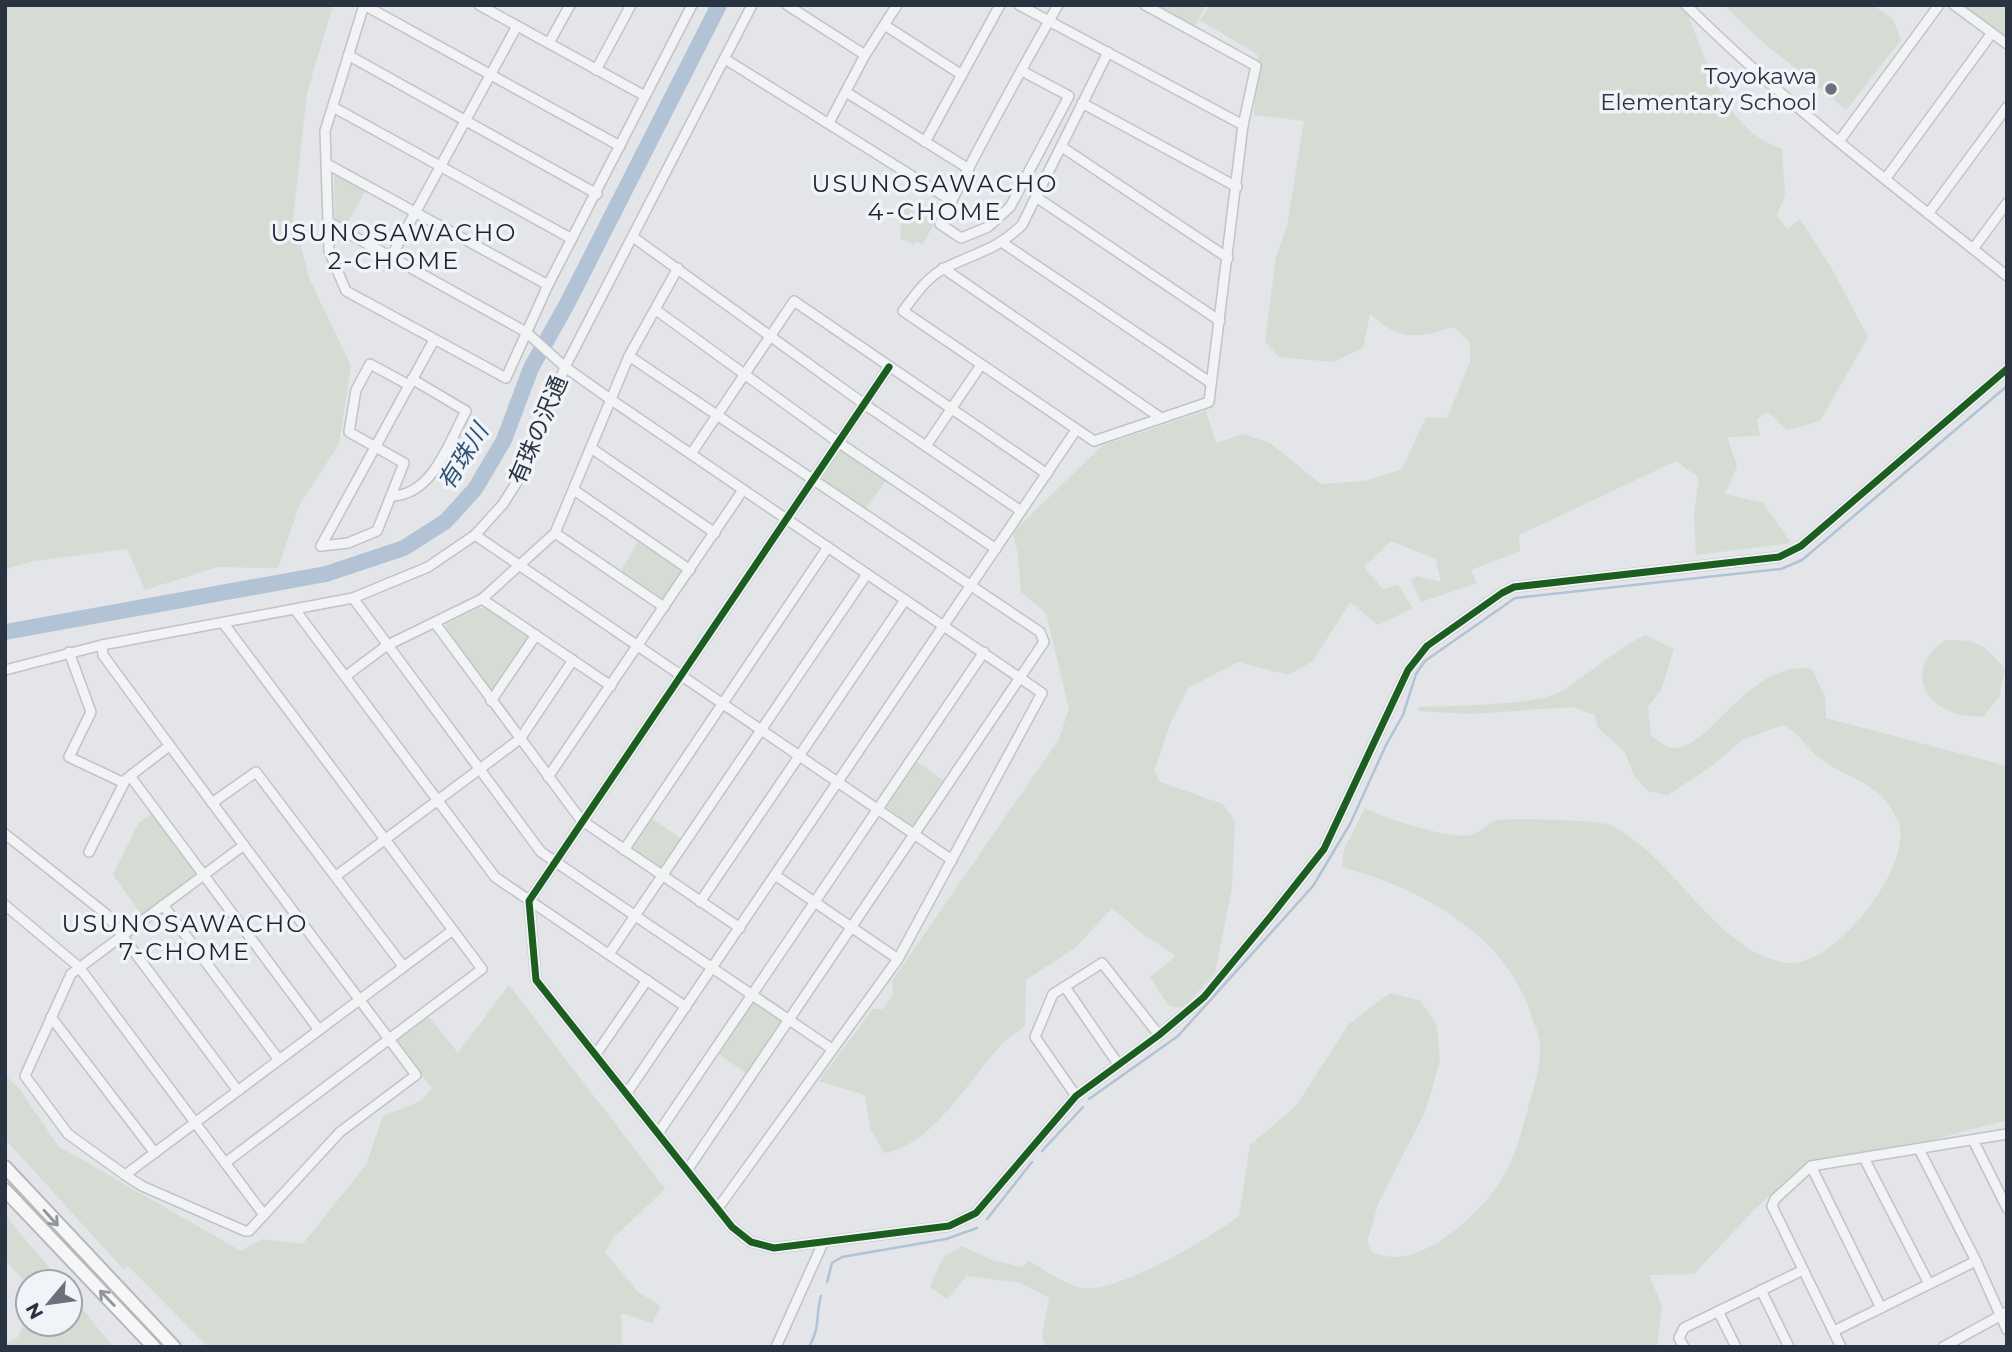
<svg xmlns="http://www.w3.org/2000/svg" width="2012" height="1352" font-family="Montserrat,'Noto Sans JP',sans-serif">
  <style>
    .green { fill: #d4dcd3 }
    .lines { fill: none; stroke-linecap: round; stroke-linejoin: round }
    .stream { stroke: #b1c3d4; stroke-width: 2.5 }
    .river { stroke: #b1c3d4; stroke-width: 16 }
    .minor-casing { stroke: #c1c3c6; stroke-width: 12 }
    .highway-casing { stroke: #b5b8bd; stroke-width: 16 }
    .minor { stroke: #f2f3f5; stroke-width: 9 }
    .highway { stroke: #f6f6f7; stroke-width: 12 }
    .cycleway-casing { stroke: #f0f3f7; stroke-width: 11 }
    .cycleway { stroke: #1b5e20; stroke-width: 7 }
    .oneway { stroke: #90949c }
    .poi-dot { fill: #6a717c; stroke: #f0f3f7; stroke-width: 2.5 }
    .labels { text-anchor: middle; stroke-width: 7; stroke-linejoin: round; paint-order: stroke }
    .poi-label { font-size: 23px; fill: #293342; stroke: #f0f3f7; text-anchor: end }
    .street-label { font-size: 23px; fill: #293342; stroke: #f0f3f7 }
    .neighbourhood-label { font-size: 24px; letter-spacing: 2px; fill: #1b2433; stroke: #f0f3f7 }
    .water-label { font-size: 24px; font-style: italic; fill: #315377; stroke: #f0f3f7 }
  </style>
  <rect width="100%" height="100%" fill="#e3e5e8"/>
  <g class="green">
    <path d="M5 5H333L307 93 293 219 310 280 351 366 339 444 300 504 278 568 217 567 145 590 127 549 34 561 5 569Z"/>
    <path d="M1156 5H1206L1195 26Z"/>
    <path d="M1210 5H1684C1706 57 1722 129 1782 149L1785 195 1777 215 1787 229 1800 219 1832 269 1868 337 1820 421 1787 430 1768 412 1757 419 1760 436 1727 437 1737 466 1725 494 1763 503 1791 543 1696 555 1694 513 1699 478 1676 461 1519 535 1520 551 1471 570 1477 583 1421 602 1411 580 1416 576 1441 582 1436 559 1391 541 1364 567 1383 589 1398 585 1413 608 1378 625 1350 602 1313 661 1288 675 1238 662 1188 688 1171 722 1154 771 1160 782 1223 804 1235 821 1232 887 1215 973 1186 1005 1176 1008 1168 1005 1150 977 1176 956 1140 932 1112 908 1076 947 1026 980 1025 1026C1016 1033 1006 1039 999 1047 968 1081 932 1146 884 1153L870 1128 865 1095 819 1081 873 1009H883L893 994 892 981 1059 739 1069 709 1046 613 1021 592 1018 556 1013 532 1103 445 1206 411 1216 443 1243 434 1270 443 1321 484 1365 481 1402 469 1426 417 1447 418 1470 362V342L1454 327C1417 338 1401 342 1370 314L1363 348 1333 362 1279 357 1265 341 1276 257 1287 226 1304 121 1254 115 1258 55 1200 20Z"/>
    <path d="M1724 5H1873L1893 19 1901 40 1846 110 1758 38Z"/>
    <path d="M1960 5H2007V40Z"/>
    <path d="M337 174 366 189 346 226 335 219 334 176Z"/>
    <path d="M903 205 935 222 923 244 916 242 914 245 900 238Z"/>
    <path d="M842 450 886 481 865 508 824 480 822 475 838 451Z"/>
    <path d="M638 542 680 570 681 573 664 599 621 571Z"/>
    <path d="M480 608H485L530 638 494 691H490L446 627V624Z"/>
    <path d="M1645 635 1674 649 1661 690 1648 707 1651 735C1658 741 1665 748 1674 748 1711 749 1749 659 1812 669L1825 697 1826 718 2007 766V1120L1902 1148 1806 1162 1753 1211 1694 1274 1649 1275 1662 1306 1657 1347H1045L1042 1336 1049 1298 1021 1283 967 1276 947 1299 930 1287 942 1259 961 1246 992 1260 1022 1267 1029 1261C1045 1270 1065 1285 1083 1288 1116 1294 1212 1237 1239 1216L1250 1145 1296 1106 1349 1024 1390 993 1421 1001 1437 1026 1440 1060 1426 1110 1378 1204 1367 1243 1373 1253C1381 1255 1391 1258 1399 1257 1443 1252 1496 1199 1512 1159 1519 1143 1523 1125 1528 1108 1534 1088 1541 1066 1540 1045 1540 1035 1534 1024 1531 1015 1506 933 1419 888 1342 867L1344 849 1365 808C1383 818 1451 840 1471 835 1481 832 1489 822 1499 820 1515 818 1599 820 1610 825 1673 854 1718 955 1788 963 1834 968 1916 863 1898 821 1881 782 1850 780 1822 760 1806 749 1803 735 1783 725L1742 740 1713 765 1668 795 1648 791 1634 776 1625 752 1598 728 1595 715 1572 707 1471 714 1418 711V707C1450 706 1540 706 1564 690 1591 672 1615 650 1645 635Z"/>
    <path d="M1945 640C1978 639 1984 644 2005 669L1999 697 1984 716C1955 720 1913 700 1924 665 1927 654 1937 647 1945 640Z"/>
    <path d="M917 762 946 782 913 828 886 806Z"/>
    <path d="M151 814 194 867V875L142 915 113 875 138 824Z"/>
    <path d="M651 818 682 839 659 869 632 852V847Z"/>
    <path d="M509 985 665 1189 613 1238 605 1252 638 1292 661 1306 652 1323 621 1313 622 1347H208L128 1266 123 1269 5 1139V1075L19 1088 58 1146 241 1251 262 1239 303 1244 366 1165 383 1116 421 1101 432 1088 398 1044 397 1038 428 1016 458 1053Z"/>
    <path d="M754 1001 783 1022 747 1074 718 1053Z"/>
    <path d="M5 1215 61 1282H28V1285L5 1260Z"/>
    <path d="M70 1293 113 1347H5V1344L18 1337 28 1316V1324H70Z"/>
  </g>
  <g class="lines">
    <g class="stream">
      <path d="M1089 1099 1178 1036 1313 886 1350 824 1386 745 1403 715 1416 674 1425 661 1515 598 1781 569 1802 560 2007 386"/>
      <path d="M1042 1151 1083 1107"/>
      <path d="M987 1219 1032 1162"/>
      <path d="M827 1282 832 1263 842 1257 946 1239 977 1228"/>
      <path d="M809 1347C821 1326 815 1317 821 1296"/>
    </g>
    <path class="river" d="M5 632 326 574 404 548 446 521 475 489 504 440 531 368 567 304 719 5"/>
    <g class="minor-casing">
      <g id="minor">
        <path d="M364 5 325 131 329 251 346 291 506 378 548 285 692 5"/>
        <path d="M364 5 620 146"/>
        <path d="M479 5 645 96"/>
        <path d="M787 5 865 55"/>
        <path d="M1019 5 1243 125"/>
        <path d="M1686 5C1785 104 1898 189 2007 276"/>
        <path d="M1954 5 2007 44"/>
        <path d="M886 26 962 75"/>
        <path d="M549 43 570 5"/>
        <path d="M1108 52 1022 225C995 251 977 252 945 268 927 277 915 295 903 311L1094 441 1209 402 1243 125 1256 66 1145 5"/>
        <path d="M348 55 597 194"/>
        <path d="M725 59 952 201"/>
        <path d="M596 70 631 5"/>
        <path d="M1022 71 1069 96 1010 207 988 227 961 238 940 224C977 150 1017 77 1058 5"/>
        <path d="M846 92 969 169"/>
        <path d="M1082 103 1237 187"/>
        <path d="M333 107 572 239"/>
        <path d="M829 123 865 55 897 5"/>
        <path d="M1840 140 1939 5"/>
        <path d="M925 142 1000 5"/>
        <path d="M1062 147 1228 258"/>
        <path d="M327 164 548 285"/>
        <path d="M1886 178 1992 33"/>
        <path d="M1036 197 1220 321"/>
        <path d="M1928 214 2007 107"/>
        <path d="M330 223 526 332 565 367 610 399 1042 693 898 959 718 1208"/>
        <path d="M633 237 864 404 1021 511"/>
        <path d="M1003 243 1211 383"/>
        <path d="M1973 249 2007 203"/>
        <path d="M391 257 517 26"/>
        <path d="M943 268 1161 418"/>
        <path d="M656 310 838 442 996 549"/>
        <path d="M629 356 1040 632 1044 642 688 1169"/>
        <path d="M889 367 529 901 536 980 732 1227 751 1242 774 1248 949 1226 976 1213 1076 1096 1159 1035 1204 997 1271 916 1324 849 1408 670 1427 646 1502 593 1514 587 1779 557 1801 546 2007 369"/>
        <path d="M926 446 981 365"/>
        <path d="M591 448 715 533"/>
        <path d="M691 454 794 301 1047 474"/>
        <path d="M574 490 690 570"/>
        <path d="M392 496C433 495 449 442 466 411L412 379"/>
        <path d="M555 533 664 607"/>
        <path d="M475 535 952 860"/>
        <path d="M321 546 348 543 377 531 404 463 349 432 356 390 370 364 409 385"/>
        <path d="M321 546 434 340"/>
        <path d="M353 598 541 852 832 1049"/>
        <path d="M482 599 611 686"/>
        <path d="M296 611 495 877 686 1007"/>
        <path d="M435 623 581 820 740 928"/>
        <path d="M224 624 482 969 225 1163"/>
        <path d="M102 645 103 655C206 796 311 935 416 1075L340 1132 249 1231H245L142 1186 125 1175 68 1134 25 1076 71 974 244 845"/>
        <path d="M69 652 91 712 69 757 122 782"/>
        <path d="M5 670 102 645 353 598 428 567 475 535 503 504 522 474 565 367 752 5"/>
        <path d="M346 676 386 646 482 599 555 533 629 356 678 268"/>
        <path d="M491 701 536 635"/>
        <path d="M169 746 130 776 319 1030"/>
        <path d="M548 777 743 490"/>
        <path d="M212 803 256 772 403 966"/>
        <path d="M5 834 106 914 238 1091"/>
        <path d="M624 850 828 547"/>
        <path d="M89 852 126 779"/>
        <path d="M775 875 898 959"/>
        <path d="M336 876 520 739 573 660"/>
        <path d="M700 902 905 600"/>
        <path d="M5 905 79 967 264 1215"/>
        <path d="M163 905 279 1060"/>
        <path d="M609 954 867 574"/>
        <path d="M1065 987 1118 1064"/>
        <path d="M51 1017 155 1153"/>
        <path d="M596 1054 647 980"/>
        <path d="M627 1093 1076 430"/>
        <path d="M1076 1096 1035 1037 1053 994 1102 963 1159 1035"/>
        <path d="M659 1132 984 652"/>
        <path d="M1973 1140 2007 1208"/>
        <path d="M1919 1149 1976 1261 2007 1330"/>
        <path d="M1864 1158 1929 1284"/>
        <path d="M1811 1166 1881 1308"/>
        <path d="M125 1175 453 930"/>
        <path d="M1761 1290 1789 1347"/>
        <path d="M1718 1311 1736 1347"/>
        <path d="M1834 1331 1976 1261"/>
        <path d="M776 1347 822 1245"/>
        <path d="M1684 1347 1679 1338 1684 1328 1803 1270"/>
        <path d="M1841 1347 1772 1206 1775 1199 1811 1166 2007 1134"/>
        <path d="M1943 1347 2007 1312"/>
      </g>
    </g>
    <g class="highway-casing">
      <g id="highway">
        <path d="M5 1167 174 1347"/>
        <path d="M5 1190 154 1347"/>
      </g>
    </g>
    <use href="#minor" class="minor"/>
    <use href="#highway" class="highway"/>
    <g class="cycleway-casing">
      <path id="cycleway" d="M889 367 529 901 536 980 732 1227 751 1242 774 1248 949 1226 976 1213 1076 1096 1159 1035 1204 997 1271 916 1324 849 1408 670 1427 646 1502 593 1514 587 1779 557 1801 546 2007 369"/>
    </g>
    <use href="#cycleway" class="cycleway"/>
  </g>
  <defs><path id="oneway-shaft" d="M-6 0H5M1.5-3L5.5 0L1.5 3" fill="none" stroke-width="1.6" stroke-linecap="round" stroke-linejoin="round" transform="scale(1.75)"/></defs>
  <g class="oneway">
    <use href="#oneway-shaft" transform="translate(51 1218) rotate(48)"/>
    <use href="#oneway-shaft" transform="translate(107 1298) rotate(-134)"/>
  </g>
  <circle class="poi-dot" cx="1831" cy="89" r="7"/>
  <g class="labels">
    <g class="poi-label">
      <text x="1817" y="84">Toyokawa<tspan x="1817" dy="26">Elementary School</tspan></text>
    </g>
    <g class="street-label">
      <text transform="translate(538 430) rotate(-67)" y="8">有珠の沢通</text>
    </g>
    <g class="neighbourhood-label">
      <text x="935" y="192">USUNOSAWACHO<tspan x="935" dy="28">4-CHOME</tspan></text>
      <text x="394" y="241">USUNOSAWACHO<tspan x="394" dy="28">2-CHOME</tspan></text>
      <text x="185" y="932">USUNOSAWACHO<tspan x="185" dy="28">7-CHOME</tspan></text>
    </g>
    <g class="water-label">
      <text transform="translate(463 457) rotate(-58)" y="8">有珠川</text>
    </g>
  </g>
  <rect width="2012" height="1352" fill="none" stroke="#293342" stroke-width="14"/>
  <g transform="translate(49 1303) rotate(241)"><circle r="33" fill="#f0f3f7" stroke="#a0a6af" stroke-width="2"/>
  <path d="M0-5L12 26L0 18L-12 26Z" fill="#6a717c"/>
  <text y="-10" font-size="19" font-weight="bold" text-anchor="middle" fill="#293342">N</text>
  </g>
</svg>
